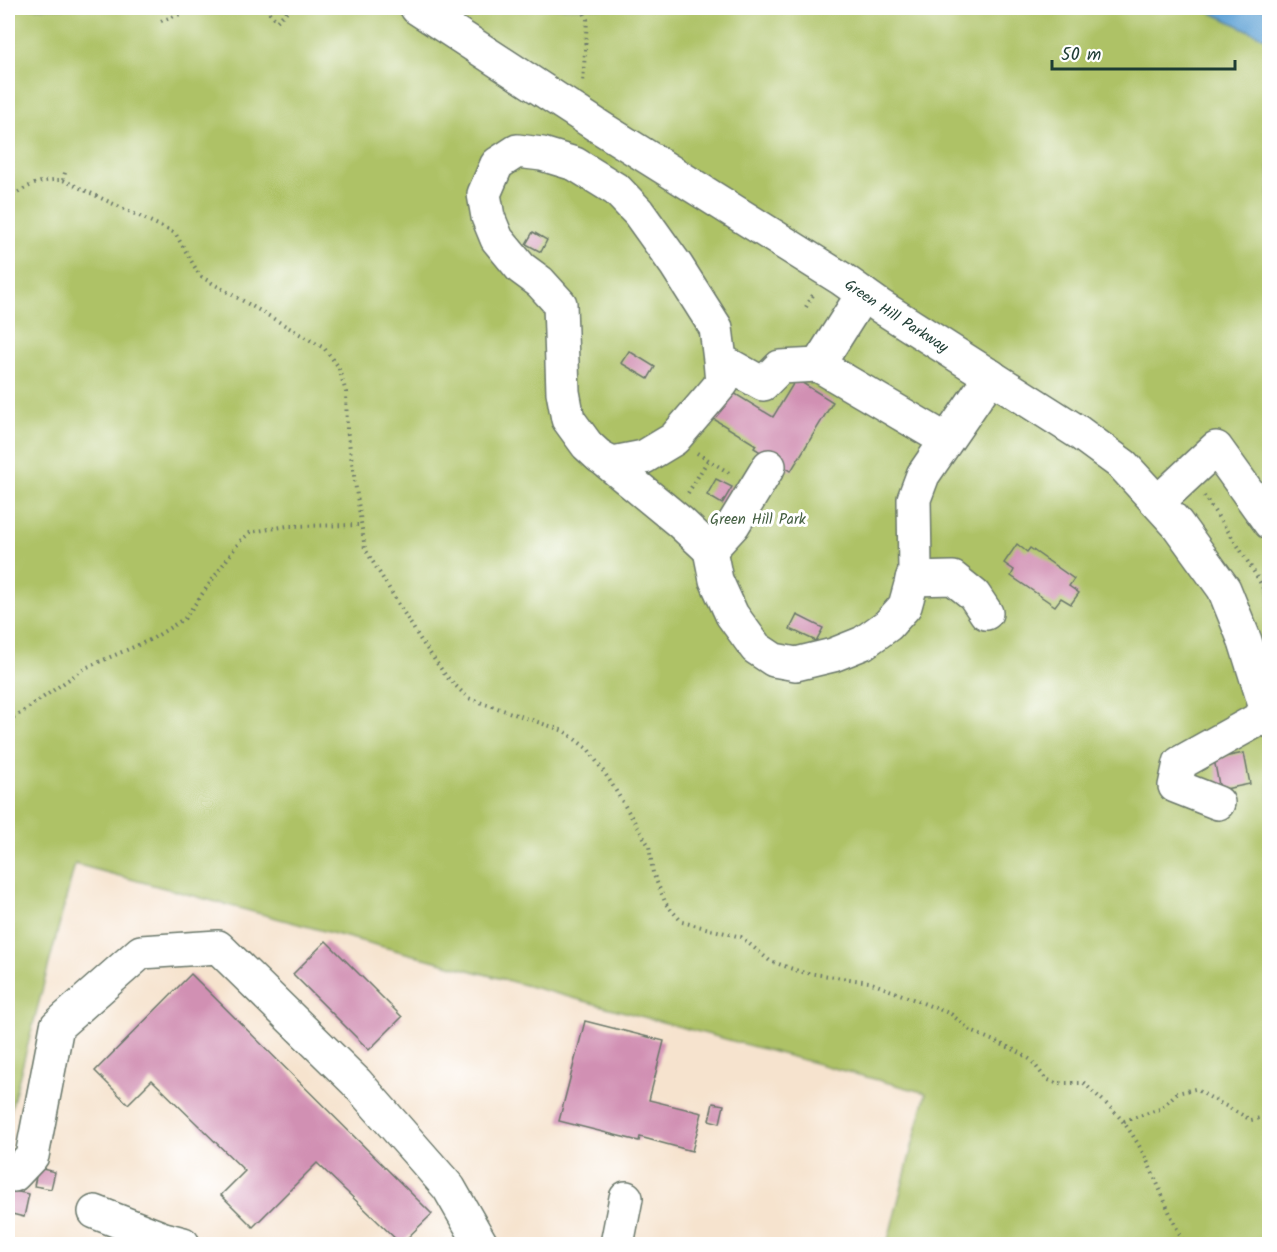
<svg xmlns="http://www.w3.org/2000/svg" width="1277" height="1252" font-family="Kalam,sans-serif">
  <style>
    .green { fill: #aec266; stroke: #66804d; stroke-width: 1.5 }
    .water { fill: #63a4d6; stroke: #417085; stroke-width: 1.5 }
    .building { fill: #d190b3 }
    .lines { fill: none; stroke-linecap: round; stroke-linejoin: round }
    .minor-casing { stroke: #6a776a; stroke-width: 36 }
    .path { stroke: #6a776a; stroke-width: 4; stroke-dasharray: 1.5 4.5; stroke-linecap: butt }
    .minor { stroke: #fff; stroke-width: 33 }
    .labels { text-anchor: middle; stroke-width: 6; stroke-linejoin: round; paint-order: stroke }
    .street-label { font-size: 15px; fill: #1f3d34; stroke: #fff }
    .park-label { font-size: 15px; fill: #435e40; stroke: #fff }
  </style>
  <rect width="100%" height="100%" fill="#fff"/>
  <filter id="ink" filterUnits="userSpaceOnUse"><feTurbulence type="fractalNoise" baseFrequency=".0167" numOctaves="2"/><feDisplacementMap in="SourceGraphic" scale="12" xChannelSelector="R" yChannelSelector="G"/><feConvolveMatrix kernelMatrix="1 2 1 2 8 2 1 2 1" color-interpolation-filters="sRGB"/></filter>
  <filter id="wash" filterUnits="userSpaceOnUse"><feTurbulence type="fractalNoise" baseFrequency=".008" numOctaves="4" result="noise"/><feDisplacementMap in="SourceGraphic" scale="24" xChannelSelector="R" yChannelSelector="G"/><feGaussianBlur stdDeviation="1.35" result="paint"/><feColorMatrix in="noise" values="0 0 0 0 0 0 0 0 0 0 0 0 0 0 0 0 0 1.4 0 .05"/><feComposite in="paint" operator="in"/></filter>
  <g filter="url(#wash)">
    <rect width="100%" height="100%" fill="#f6e3ce"/>
    <path class="green" d="M8 8H1269V1244H887L926 1093 75 864 8 1121Z"/>
    <path class="water" d="M1201 8H1269V41V40Z"/>
    <g id="blocks">
      <g class="building">
        <path d="M533 232 547 240 541 252 526 244Z"/>
        <path d="M629 351 655 367 648 379 621 363Z"/>
        <path d="M796 379 833 402 791 471 754 448 756 445 712 418 729 390 773 417Z"/>
        <path d="M716 479 732 487 722 504 707 495Z"/>
        <path d="M1017 544 1027 552 1030 548 1074 579 1069 586 1079 593 1071 604 1061 598 1055 606 1011 576 1014 570 1004 563Z"/>
        <path d="M797 615 823 628 816 641 790 629Z"/>
        <path d="M1244 753 1250 784 1220 790 1214 759Z"/>
        <path d="M326 941 402 1017 369 1050 293 974Z"/>
        <path d="M191 974 432 1214 401 1244 317 1163 253 1227 221 1195 245 1171 152 1080 128 1104 95 1071Z"/>
        <path d="M585 1021 664 1041 649 1100 702 1113 692 1151 640 1137 639 1141 559 1121Z"/>
        <path d="M713 1103 724 1105 720 1123 709 1120Z"/>
        <path d="M38 1168 55 1172 51 1189 34 1186Z"/>
        <path d="M8 1190 29 1194 24 1217 8 1213Z"/>
      </g>
    </g>
  </g>
  <g filter="url(#ink)">
    <use href="#blocks" fill-opacity="0" stroke="#6a776a" stroke-width="1.5"/>
    <g class="lines">
      <g class="minor-casing">
        <g id="minor">
          <path id="s1" d="M417 8 601 128 842 279 880 306 1078 432 1123 465 1177 524 1224 589 1245 641 1270 721"/>
          <path d="M863 294 818 365 946 440"/>
          <path d="M720 360 716 328 676 265 638 212 617 190 575 164 542 154 517 151 497 164 484 194 488 217 497 239 521 268 540 282 560 304 563 392 568 419 587 445 600 457 613 463 644 457 674 439 722 383 720 360 763 384 780 367 818 365"/>
          <path d="M601 457 680 522 710 550"/>
          <path d="M769 466 733 525 710 550 716 580 732 615 756 648 774 660 796 664 833 655 863 643 888 625 905 606 915 570 914 499 923 475 991 376"/>
          <path d="M1158 502 1216 448 1270 523"/>
          <path d="M912 579 953 578 974 595 986 613"/>
          <path d="M1218 803 1175 786 1180 763 1268 714"/>
          <path d="M14 1175 32 1156 57 1026 141 952 218 947 356 1082 449 1188 481 1244"/>
          <path d="M95 1212 164 1239 183 1244"/>
          <path d="M617 1244 626 1198"/>
        </g>
      </g>
      <g class="path">
        <path d="M265 8 277 21 290 8"/>
        <path d="M582 8 587 19 583 83"/>
        <path d="M161 21 197 8"/>
        <path d="M63 180 66 169"/>
        <path d="M8 199C27 186 39 179 63 180L175 233 200 276 324 348 338 366 346 392 347 429 365 549 420 639 446 676 468 698 564 731 588 749 610 781 649 846 653 873 666 904 682 922 741 937 770 961 801 972 869 982 951 1014 971 1031 1017 1051 1031 1060 1046 1079 1056 1083H1084C1097 1096 1113 1108 1124 1123 1152 1159 1163 1205 1185 1244"/>
        <path d="M806 307 813 295"/>
        <path d="M697 453 731 474"/>
        <path d="M688 493 708 460"/>
        <path d="M1204 496 1238 546 1259 580 1270 602"/>
        <path d="M8 720 21 713 85 668 152 639 185 618 240 541 251 532 288 526 362 525"/>
        <path d="M1124 1121 1160 1109 1177 1093 1195 1089 1251 1120 1270 1116"/>
      </g>
      <use href="#minor" class="minor"/>
    </g>
  </g>
  <g class="labels">
    <g class="street-label">
      <text dy="5" stroke="none"><textPath href="#s1" startOffset="570">Green Hill Parkway</textPath></text>
    </g>
    <g class="park-label">
      <text x="758" y="524">Green Hill Park</text>
    </g>
  </g>
  <rect width="1277" height="1252" fill="none" stroke="#fff" stroke-width="30"/>
  <path d="M1052 60v9h183v-9" fill="none" stroke="#1f3d34" stroke-width="3"/>
  <text x="1061" y="60" font-size="18" fill="#1f3d34" stroke="#ffffff" stroke-width="4.5" paint-order="stroke">50 m</text>
</svg>
